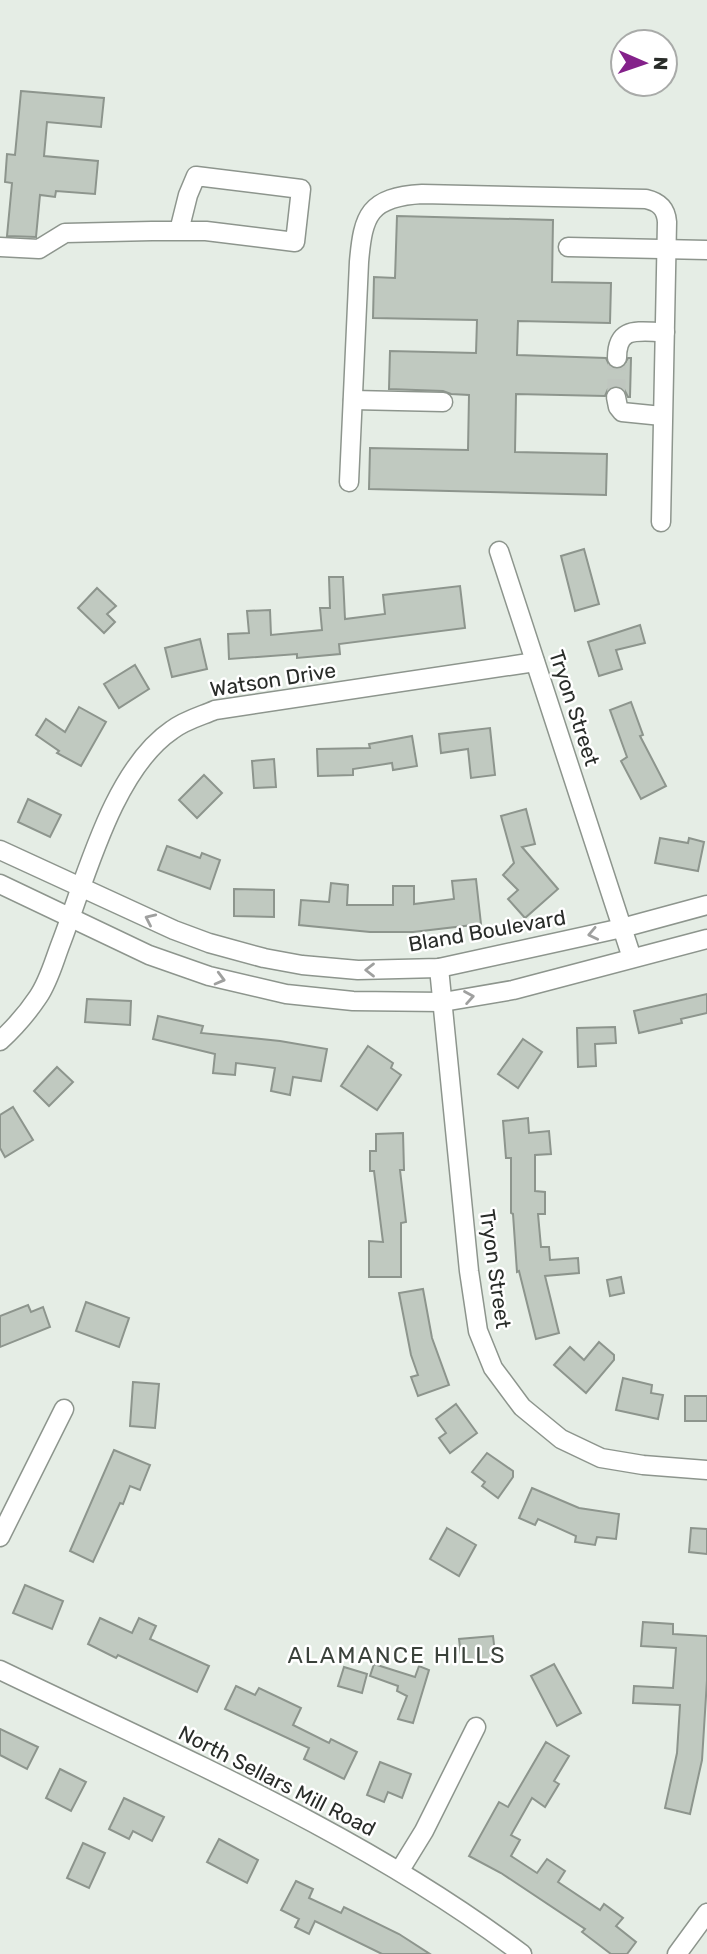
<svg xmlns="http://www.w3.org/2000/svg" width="707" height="1954" font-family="Rubik,sans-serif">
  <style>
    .building { fill: #c0c9c0; stroke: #8d958d; stroke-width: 2 }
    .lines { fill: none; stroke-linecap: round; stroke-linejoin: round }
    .minor-tunnel { stroke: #bfc6bf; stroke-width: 18; stroke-dasharray: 18 9; stroke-linecap: butt }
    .minor-casing { stroke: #8d958d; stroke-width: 21 }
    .minor { stroke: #fff; stroke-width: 18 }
    .oneway { stroke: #9fa09f }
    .labels { text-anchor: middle; stroke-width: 5; stroke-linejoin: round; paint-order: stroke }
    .street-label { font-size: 21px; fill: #292c29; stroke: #fff }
    .neighbourhood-label { font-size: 23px; letter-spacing: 2px; fill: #3b423b; stroke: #fff }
  </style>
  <rect width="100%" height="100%" fill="#e5ede5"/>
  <g class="building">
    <path d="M21 91 104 98 101 127 47 122 44 156 98 161 95 194 56 191 55 197 40 195 36 237 7 236 12 183 5 182 7 154 15 155Z"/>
    <path d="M397 216 553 220 552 282 611 283 610 323 518 321 517 355 606 358 610 367 617 369 622 368 628 358H631L630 397H628L624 389 614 386 608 389 605 396 516 394 515 452 607 454 606 495 369 489 370 448 468 450 469 395 451 394 443 391 389 389 390 351 476 353 477 320 373 318 374 277 395 278Z"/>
    <path d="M584 549 599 604 575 611 561 556Z"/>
    <path d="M329 577H343L345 619 385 614 383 595 460 586 465 628 339 644 340 654 297 658V654L229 659 228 634 249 633 247 611 270 610 271 635 322 630 320 608H330Z"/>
    <path d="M97 588 116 606 107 614 115 622 104 633 78 608Z"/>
    <path d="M640 625 645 643 616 650 622 669 599 676 588 642Z"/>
    <path d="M200 639 207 669 172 677 165 648Z"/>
    <path d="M135 665 149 689 119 708 104 684Z"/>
    <path d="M631 702 643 735 640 736 666 786 641 799 621 761 627 757 610 710Z"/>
    <path d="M79 707 106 722 81 766 57 753 59 751 36 735 46 719 65 732Z"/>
    <path d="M490 728 495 775 471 778 468 749 441 753 439 734Z"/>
    <path d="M412 736 417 766 393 770 392 763 353 769V775L318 776 317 749 370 748 369 744Z"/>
    <path d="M274 759 276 787 254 788 252 761Z"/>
    <path d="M204 775 222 793 197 818 179 800Z"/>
    <path d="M28 799 61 815 50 837 18 822Z"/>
    <path d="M526 809 535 844 522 847 558 889 525 918 508 899 518 890 503 875 514 863 501 816Z"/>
    <path d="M660 838 688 843 689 838 704 842 698 871 655 863Z"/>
    <path d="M167 846 200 858 202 853 220 860 210 889 158 870Z"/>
    <path d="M476 879 481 924 413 932H370L299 925 301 900 329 902 331 883 348 885 347 905H393V886H414V904L454 899 452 881Z"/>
    <path d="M234 889 274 890V917L234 916Z"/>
    <path d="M707 994V1013L681 1019 682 1023 639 1033 634 1011Z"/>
    <path d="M87 999 131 1001 130 1025 85 1022Z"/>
    <path d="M158 1016 203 1026 201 1033 280 1041 327 1049 321 1081 293 1077 290 1095 271 1091 275 1068 236 1063 235 1075 213 1073 215 1054 153 1039Z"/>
    <path d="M615 1027 616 1043 595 1044 596 1066 578 1067 577 1028Z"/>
    <path d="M523 1039 542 1052 518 1088 498 1074Z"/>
    <path d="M368 1046 393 1063 391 1068 401 1075 377 1110 341 1086Z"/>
    <path d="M57 1067 73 1082 49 1106 34 1091Z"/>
    <path d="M13 1107 33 1140 5 1157 0 1148V1115Z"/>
    <path d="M528 1118 529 1133 549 1131 551 1154 535 1155V1191L545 1192V1214H538L541 1247H549L550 1260 578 1258 579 1273 545 1276 559 1333 536 1339 519 1271 517 1272 513 1214 511 1213V1158H506L503 1121Z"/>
    <path d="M403 1133 404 1170H400L406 1222 401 1223V1277H369V1241L383 1242 374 1171H370V1151H376V1134Z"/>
    <path d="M621 1277 624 1293 610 1296 607 1280Z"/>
    <path d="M423 1289 432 1338 449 1385 418 1396 411 1377 418 1375 411 1355 399 1293Z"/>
    <path d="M86 1302 129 1318 119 1347 76 1331Z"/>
    <path d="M28 1305 31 1312 43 1307 50 1327 0 1347V1316Z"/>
    <path d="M599 1342 614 1355V1360L586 1393 554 1365 570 1347 584 1360Z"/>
    <path d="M623 1378 652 1385 651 1393 663 1395 658 1419 616 1410Z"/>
    <path d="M133 1382 159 1384 155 1428 130 1426Z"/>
    <rect x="685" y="1396" width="22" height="25"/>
    <path d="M456 1404 477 1433 450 1453 439 1438 446 1433 436 1419Z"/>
    <path d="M114 1450 150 1465 140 1490 130 1486 123 1504 120 1503 93 1562 70 1551Z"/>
    <path d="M487 1453 513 1471V1477L498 1498 482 1486 485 1482 472 1472Z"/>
    <path d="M532 1488 579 1508 619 1514 616 1539 597 1537 595 1545 575 1542 576 1536 538 1519 535 1525 519 1518Z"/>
    <path d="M447 1528 476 1545 459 1576 430 1559Z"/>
    <path d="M691 1528 707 1529V1554L689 1552Z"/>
    <path d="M25 1585 63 1601 52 1629 13 1613Z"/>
    <path d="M100 1618 132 1633 139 1618 156 1626 150 1639 209 1666 197 1692 118 1655 116 1658 88 1644Z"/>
    <path d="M643 1622 673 1624V1634L707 1636V1680L702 1760 690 1814 665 1808 677 1753 680 1705 633 1703 634 1686 673 1688 676 1648 641 1646Z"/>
    <path d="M493 1636 496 1661 462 1664 459 1639Z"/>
    <path d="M374 1664 415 1677 419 1666 429 1670 413 1723 398 1719 407 1696 397 1691 398 1686 370 1676Z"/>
    <path d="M554 1664 581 1713 557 1726 531 1676Z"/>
    <path d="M344 1667 367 1674 362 1693 338 1686Z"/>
    <path d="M236 1686 255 1695 259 1688 301 1708 293 1725 329 1743 331 1739 357 1752 344 1779 304 1759 309 1748 225 1709Z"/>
    <path d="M0 1729 38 1747 27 1769 0 1755Z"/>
    <path d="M546 1742 569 1756 554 1781 559 1784 545 1807 532 1798 511 1835 520 1840 511 1856 537 1873 547 1859 565 1871 558 1882 600 1910 604 1904 623 1918 616 1926 636 1942 627 1954H611L582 1932 585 1929 501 1873 469 1856 499 1802 508 1807Z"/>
    <path d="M380 1762 411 1774 402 1798 388 1792 384 1802 367 1795Z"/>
    <path d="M60 1769 86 1782 71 1811 46 1798Z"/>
    <path d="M124 1798 164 1817 152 1841 133 1831 129 1839 109 1829Z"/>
    <path d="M219 1839 258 1860 247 1883 207 1862Z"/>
    <path d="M83 1843 105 1853 89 1888 67 1878Z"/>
    <path d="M296 1881 313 1889 309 1898 341 1913 344 1907 399 1934 430 1954H382L315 1921 309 1934 295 1927 299 1919 281 1910Z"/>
  </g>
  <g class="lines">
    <path class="minor-tunnel" d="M616 397 617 358"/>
    <g class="minor-casing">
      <g id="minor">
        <path d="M0 247 39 249 65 233 152 231H206L295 242 301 189 196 176 188 195 179 231"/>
        <path d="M568 247 707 250"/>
        <path d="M617 358C617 325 639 332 665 332"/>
        <path d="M616 397 618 407 622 412 662 416"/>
        <path d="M353 400 443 402"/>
        <path d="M349 482 359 262C363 215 369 197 422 194L646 199C659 202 666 208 667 222L661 522"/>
        <path d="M499 551 632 958"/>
        <path d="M0 850 174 930 209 943 264 958 302 965 358 970 439 968 622 928 707 905"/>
        <path d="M0 884 149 955 209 976 286 994 353 1001 443 1002 513 990 707 939"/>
        <path d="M439 968 469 1271 478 1331 493 1368 522 1407 561 1439 601 1458 643 1465 707 1470"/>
        <path d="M0 1041C13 1029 28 1012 38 997 49 981 54 961 61 943 86 878 113 770 172 730 185 720 201 716 215 710L535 662"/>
        <path d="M0 1537 64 1409"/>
        <path d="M0 1670C178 1756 363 1834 522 1954"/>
        <path d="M400 1870 424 1831 476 1727"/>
        <path d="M677 1954 707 1913"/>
      </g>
    </g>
    <use href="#minor" class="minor"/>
  </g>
  <defs><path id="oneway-chevron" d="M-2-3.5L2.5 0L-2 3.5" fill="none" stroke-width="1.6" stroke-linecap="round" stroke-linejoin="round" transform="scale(1.75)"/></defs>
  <g class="oneway">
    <use href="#oneway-chevron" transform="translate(150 919) rotate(-155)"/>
    <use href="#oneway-chevron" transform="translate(593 934) rotate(168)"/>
    <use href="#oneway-chevron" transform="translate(370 970) rotate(180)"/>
    <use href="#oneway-chevron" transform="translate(220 979) rotate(15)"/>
    <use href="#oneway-chevron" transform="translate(469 997) rotate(-10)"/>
  </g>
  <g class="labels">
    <g class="street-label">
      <text transform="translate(273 680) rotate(-9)" y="7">Watson Drive</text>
      <text transform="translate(574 708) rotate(72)" y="7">Tryon Street</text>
      <text transform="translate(487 931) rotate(-10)" y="7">Bland Boulevard</text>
      <text transform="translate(495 1269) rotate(82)" y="7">Tryon Street</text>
      <text transform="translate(277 1781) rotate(27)" y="7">North Sellars Mill Road</text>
    </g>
    <g class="neighbourhood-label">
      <text x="397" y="1663">ALAMANCE HILLS</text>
    </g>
  </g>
  <g transform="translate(644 63) rotate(92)"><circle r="33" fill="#ffffff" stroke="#a9aba9" stroke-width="2"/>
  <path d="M0-5L12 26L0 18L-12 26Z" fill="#84218a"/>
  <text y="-10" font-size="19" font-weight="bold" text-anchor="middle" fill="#292c29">N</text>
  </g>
</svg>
